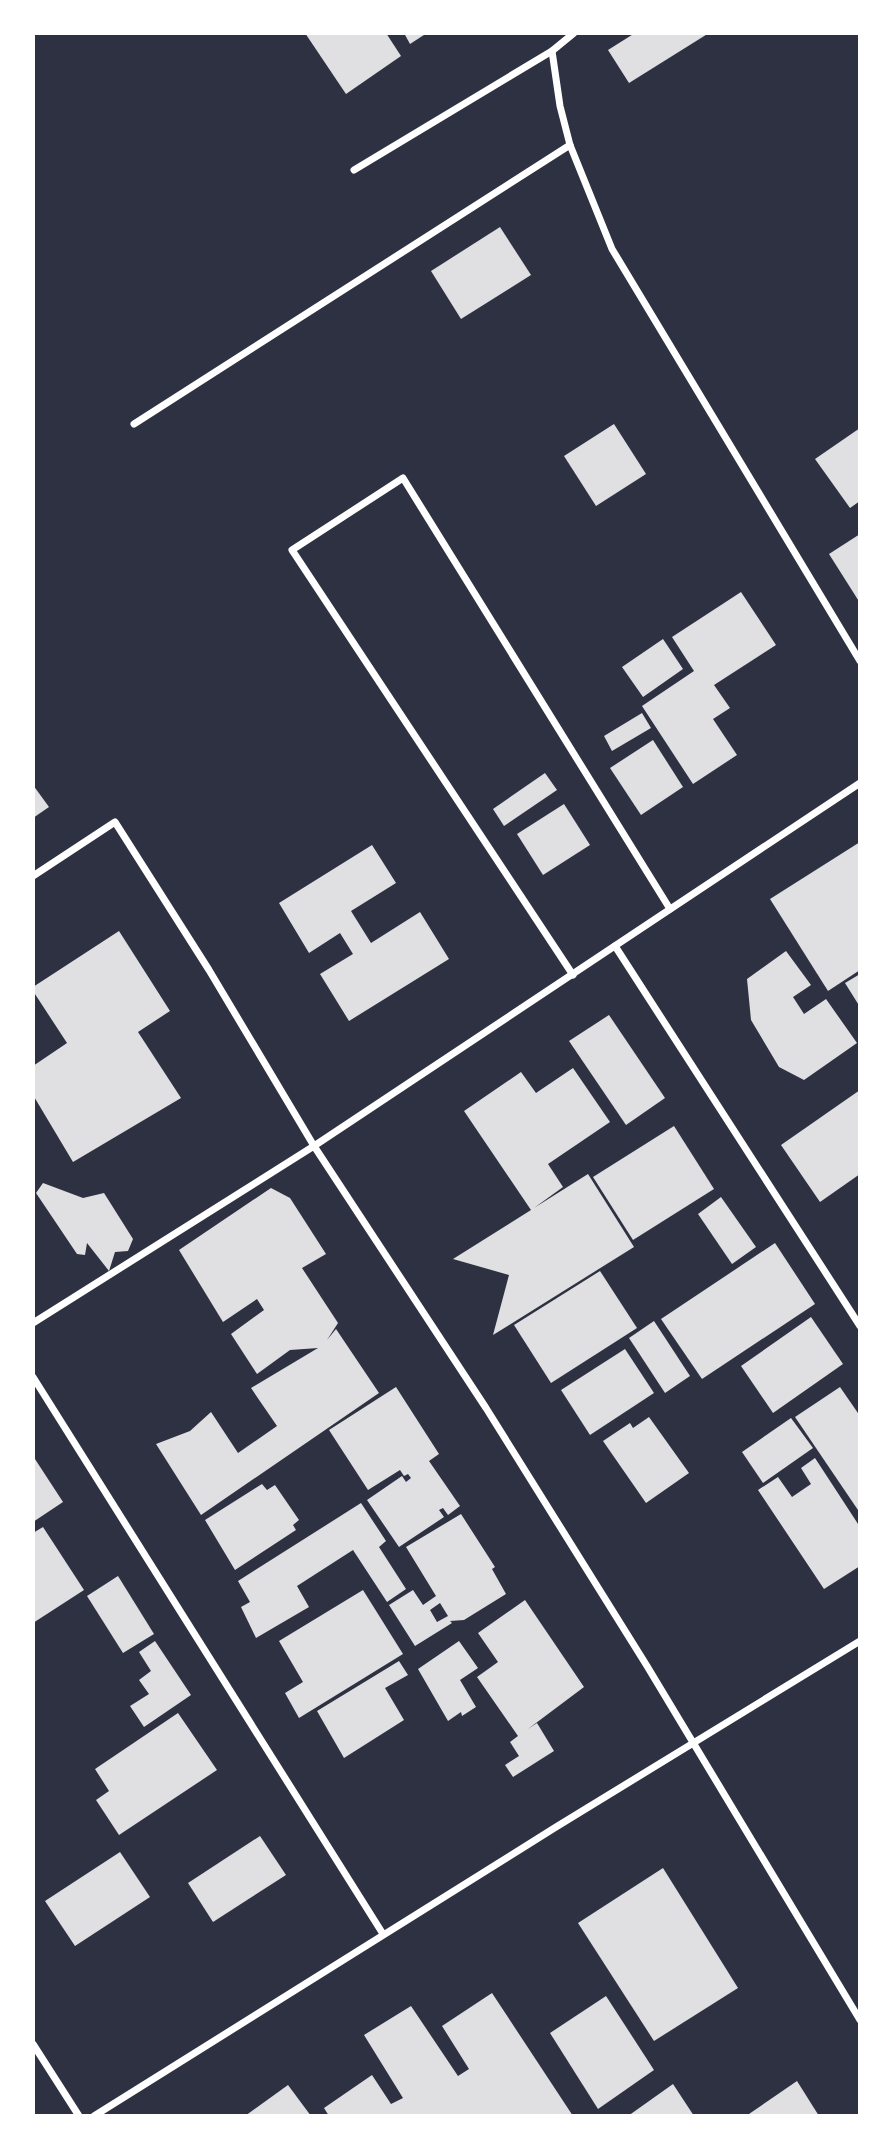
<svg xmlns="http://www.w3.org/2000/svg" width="893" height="2149" font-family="'Alegreya Sans',sans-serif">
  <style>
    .building { fill: #e0e0e3; fill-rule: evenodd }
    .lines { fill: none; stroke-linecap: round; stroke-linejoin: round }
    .minor { stroke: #fff; stroke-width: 7 }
  </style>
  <rect width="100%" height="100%" fill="#2d3142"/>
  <g class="building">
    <path d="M305 33H386L401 56 346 94Z"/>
    <path d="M404 33H427L410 44Z"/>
    <path d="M635 33H709L629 83 608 50Z"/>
    <path d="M500 227 531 275 461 319 431 271Z"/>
    <path d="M614 424 646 474 596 506 564 456Z"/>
    <path d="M860 428V501L850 508 815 459Z"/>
    <path d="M860 534V603L829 554Z"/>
    <path d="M741 592 776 645 714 685 730 708 713 719 737 755 693 784 642 706 694 671 672 637Z"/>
    <path d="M663 639 683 669 643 697 622 667Z"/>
    <path d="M642 713 651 728 612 751 604 736Z"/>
    <path d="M653 740 683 787 641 815 610 768Z"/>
    <path d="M545 773 557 790 504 826 493 809Z"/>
    <path d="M33 785 49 807 33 818Z"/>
    <path d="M564 804 590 845 543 875 517 834Z"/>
    <path d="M860 842V970L828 991 770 899Z"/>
    <path d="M372 845 396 883 351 911 371 943 420 912 449 959 349 1021 320 974 353 954 340 933 309 953 279 903Z"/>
    <path d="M119 931 170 1011 138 1032 181 1098 73 1162 33 1095V1066L67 1043 33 991V987Z"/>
    <path d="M786 951 811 985 793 997 804 1014 826 999 857 1043 804 1080 779 1067 751 1020 747 979Z"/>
    <path d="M860 974V1007L845 983Z"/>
    <path d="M609 1015 665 1098 626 1125 569 1041Z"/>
    <path d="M573 1068 610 1122 548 1164 563 1187 534 1208 588 1174 634 1247 493 1335 509 1275 453 1259 531 1210 464 1111 521 1072 536 1093Z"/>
    <path d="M860 1090V1174L820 1202 781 1145Z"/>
    <path d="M674 1126 714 1189 633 1240 593 1177Z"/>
    <path d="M43 1183 83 1198 104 1193 133 1239 128 1251 115 1252 109 1271 87 1243 85 1255 77 1254 36 1193Z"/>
    <path d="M271 1188 290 1198 326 1254 302 1268 338 1323 327 1340 336 1329 379 1393 201 1515 156 1444 190 1431 211 1412 238 1453 277 1426 251 1388 318 1348 290 1350 257 1374 231 1334 264 1310 257 1299 223 1322 179 1250Z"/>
    <path d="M721 1197 756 1247 732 1264 698 1214Z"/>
    <path d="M775 1243 815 1304 702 1379 661 1319Z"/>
    <path d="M600 1271 637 1328 551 1383 514 1325Z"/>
    <path d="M811 1317 843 1364 773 1413 741 1366Z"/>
    <path d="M654 1321 690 1376 665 1393 629 1338Z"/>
    <path d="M625 1349 654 1393 590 1435 561 1390Z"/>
    <path d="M396 1387 439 1454 429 1461 460 1506 448 1515 443 1508 439 1510 444 1517 399 1547 367 1500 402 1476 406 1482 411 1478 408 1474 404 1476 400 1470 368 1490 329 1430Z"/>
    <path d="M840 1387 860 1416V1513L795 1417Z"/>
    <path d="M649 1417 689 1473 646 1503 603 1441 630 1423 633 1428Z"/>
    <path d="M791 1418 813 1448 763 1483 742 1452Z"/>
    <path d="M33 1456 63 1502 33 1522Z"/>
    <path d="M815 1458 860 1527V1566L824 1589 758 1490 778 1477 792 1497 811 1484 801 1468Z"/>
    <path d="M262 1484 267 1490 275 1485 299 1520 293 1525 296 1530 235 1570 205 1520Z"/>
    <path d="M361 1503 386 1541 379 1547 406 1589 387 1602 353 1550 297 1586 309 1607 256 1638 241 1607 250 1602 238 1581Z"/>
    <path d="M461 1514 495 1567 492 1569 506 1594 464 1620 450 1621 452 1623 415 1646 389 1605 413 1590 423 1605 436 1596 406 1547ZM440 1603 448 1616 437 1622 430 1610Z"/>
    <path d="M43 1527 84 1590 33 1623V1533Z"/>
    <path d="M118 1576 154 1634 123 1653 87 1596Z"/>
    <path d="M363 1590 403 1654 299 1718 285 1693 303 1682 279 1641Z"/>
    <path d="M525 1600 584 1687 528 1729 537 1723 554 1751 513 1777 505 1765 519 1756 510 1742 518 1736 477 1677 498 1662 478 1633Z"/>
    <path d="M155 1641 191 1695 144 1727 130 1706 149 1694 139 1680 151 1671 139 1652Z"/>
    <path d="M459 1641 478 1668 460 1680 476 1707 462 1716 461 1712 448 1721 418 1669Z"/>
    <path d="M399 1661 408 1675 385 1688 404 1720 344 1758 317 1711Z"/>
    <path d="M178 1713 217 1770 119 1835 96 1800 109 1791 95 1769Z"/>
    <path d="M260 1836 286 1875 213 1922 188 1883Z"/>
    <path d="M120 1852 150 1897 75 1946 45 1901Z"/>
    <path d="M663 1868 738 1988 654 2041 578 1923Z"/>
    <path d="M492 1993 573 2116H329L324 2108 372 2075 391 2104 403 2098 364 2035 411 2006 458 2076 469 2069 442 2026Z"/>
    <path d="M606 1996 654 2070 598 2109 550 2033Z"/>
    <path d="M797 2081 819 2116H746Z"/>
    <path d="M673 2084 694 2116H628Z"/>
    <path d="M288 2085 311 2116H245Z"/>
  </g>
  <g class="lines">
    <g class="minor">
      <path d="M574 33 552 51 560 106 570 145 612 249 860 661"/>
      <path d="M354 170 552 51"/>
      <path d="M134 424 570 145"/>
      <path d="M33 876 115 822 209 970 314 1146 486 1408 647 1666 860 2020"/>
      <path d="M615 946 860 1326"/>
      <path d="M573 975 292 550 403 478 670 909"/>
      <path d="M33 1323 314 1146 860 783"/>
      <path d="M33 1377 383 1934"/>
      <path d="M33 2044 79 2116"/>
      <path d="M94 2116 556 1827 860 1641"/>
    </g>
  </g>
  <rect width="893" height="2149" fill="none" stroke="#ffffff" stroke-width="70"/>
</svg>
